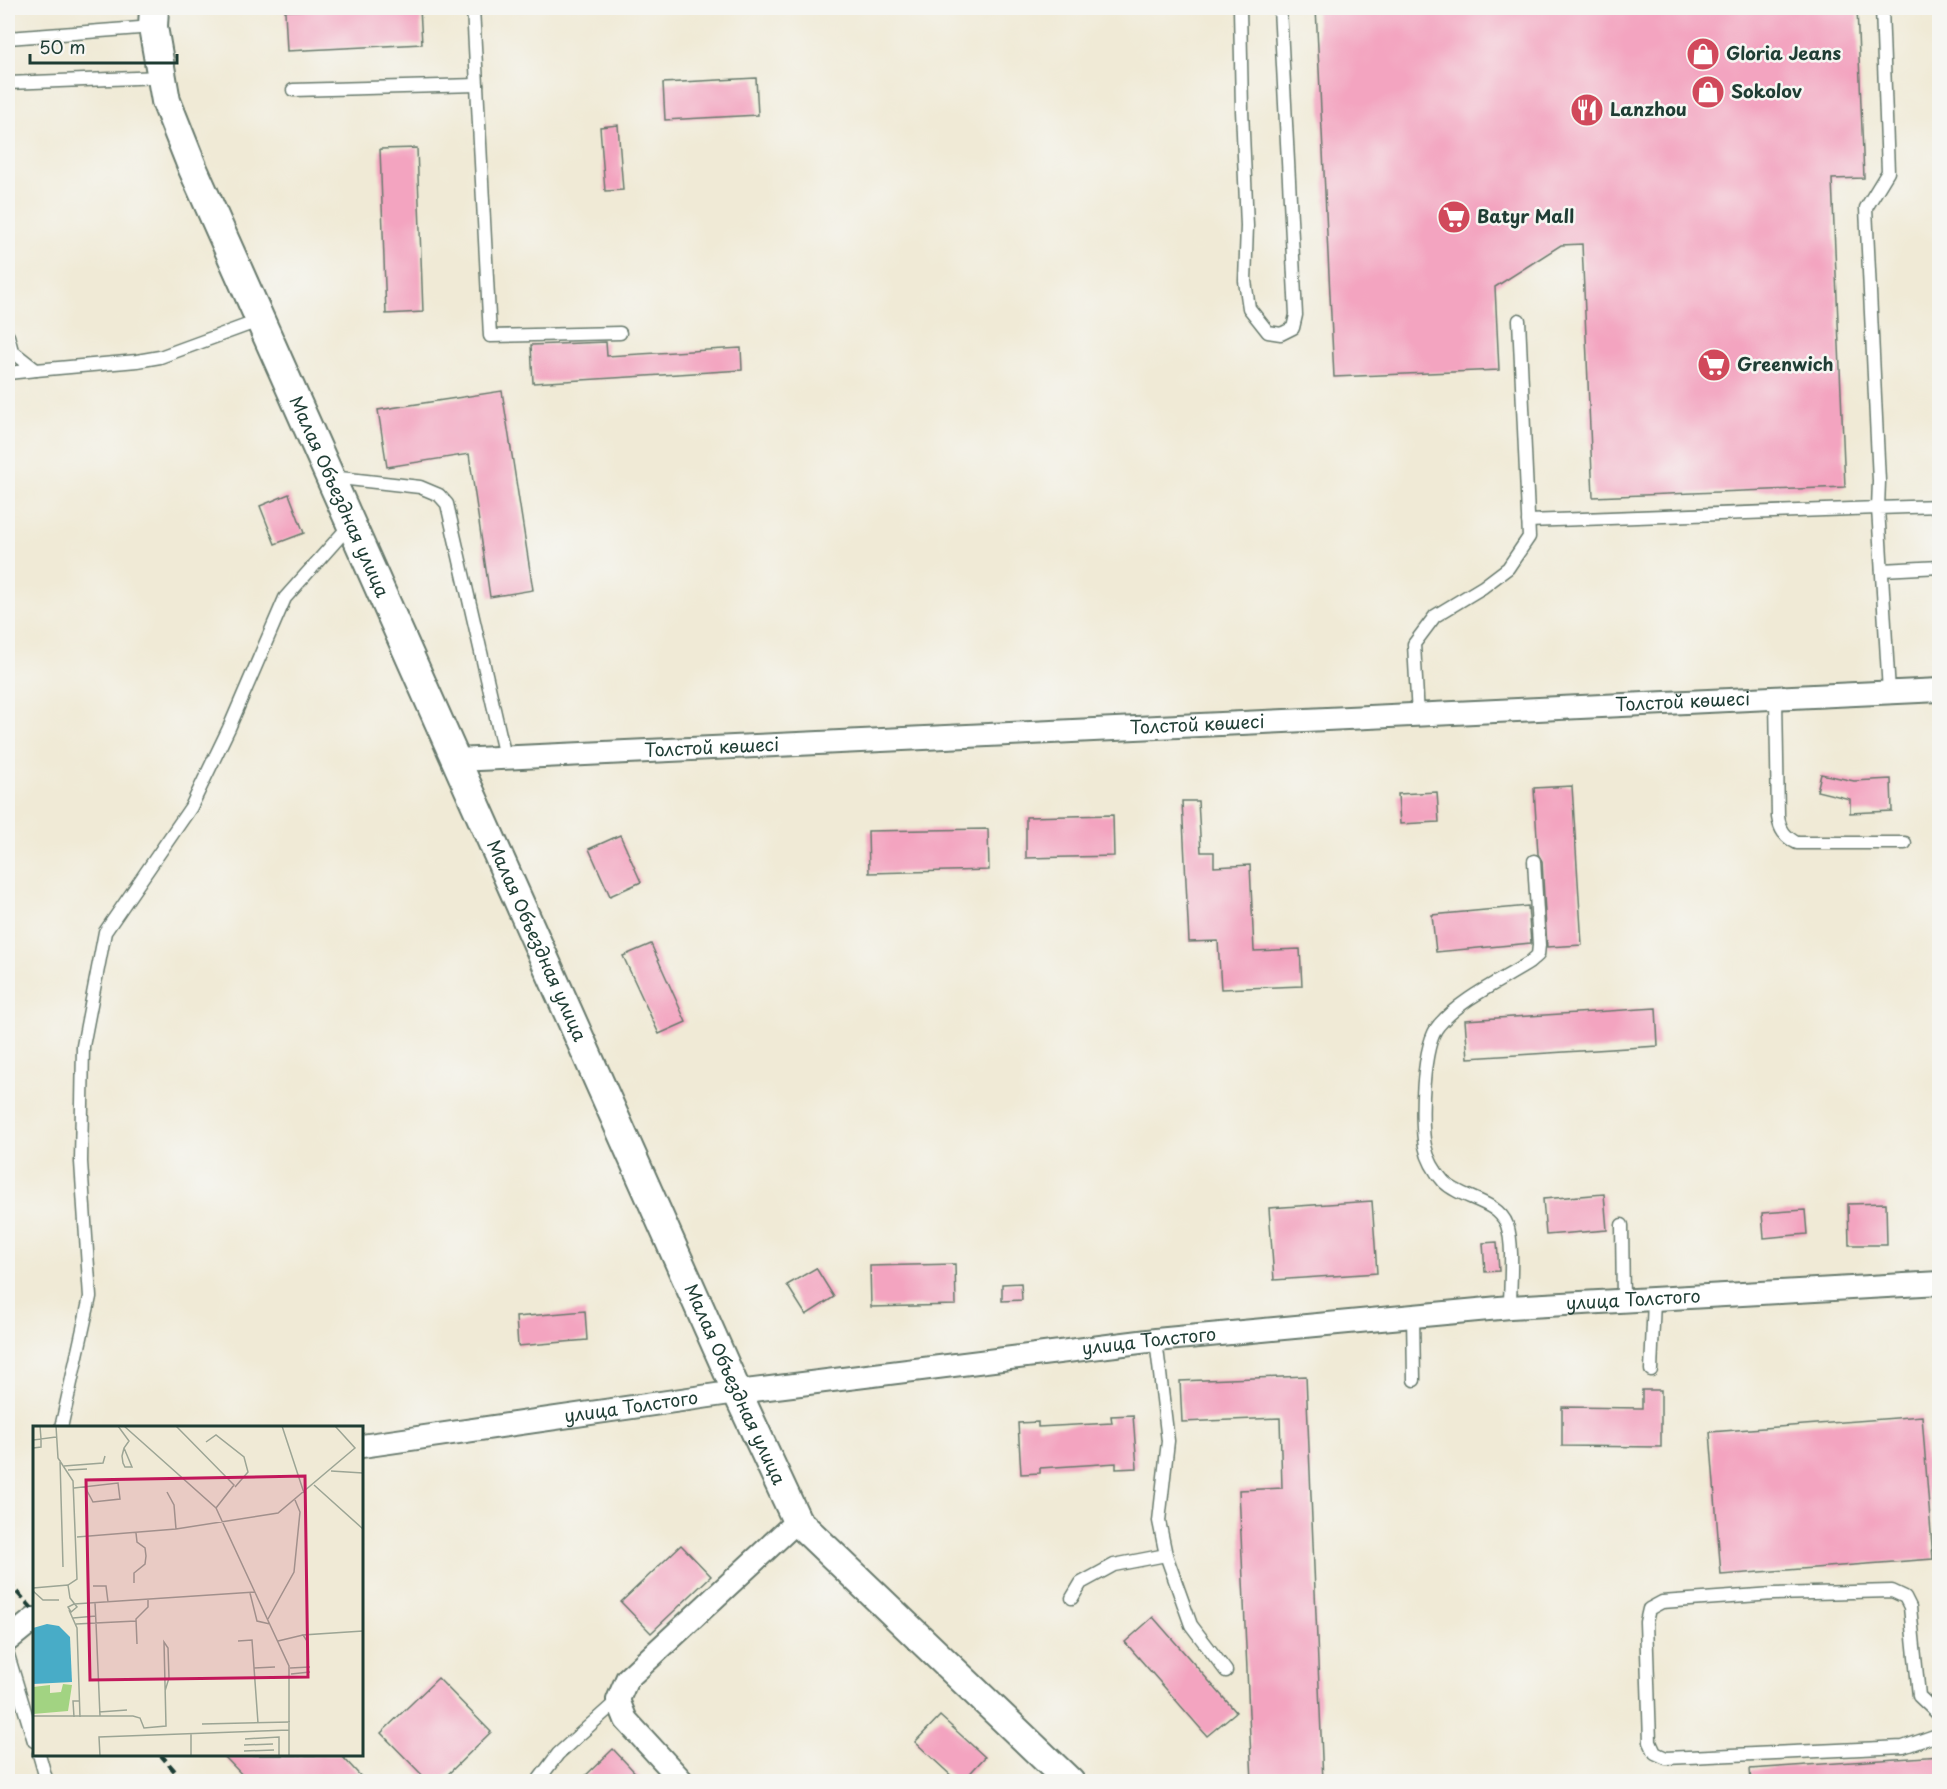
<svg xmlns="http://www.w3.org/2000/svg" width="1947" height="1789" font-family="'Playpen Sans',sans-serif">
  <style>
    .building { fill: #f3a4c0 }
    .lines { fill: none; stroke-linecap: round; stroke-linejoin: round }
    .service-casing { stroke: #687a6d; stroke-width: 15 }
    .minor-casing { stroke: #687a6d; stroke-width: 26 }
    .tertiary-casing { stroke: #687a6d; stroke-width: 32 }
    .service { stroke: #fff; stroke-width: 12 }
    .minor { stroke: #fff; stroke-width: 22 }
    .tertiary { stroke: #fff; stroke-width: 28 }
    .rail { stroke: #1f3d34; stroke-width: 4.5; stroke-dasharray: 9 4.5; stroke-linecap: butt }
    .labels { text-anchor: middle; stroke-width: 5; stroke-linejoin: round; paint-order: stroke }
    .poi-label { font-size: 18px; font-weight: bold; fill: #1f3d34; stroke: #f6f6f2; text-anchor: start }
    .street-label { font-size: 18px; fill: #1f3d34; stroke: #f6f6f2 }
    .inset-road { fill: none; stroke: #9ca595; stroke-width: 1.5 }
    .view { fill: #c2185b; fill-opacity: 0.15; stroke: #c2185b; stroke-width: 3 }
    .inset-edge { fill: none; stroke: #1f3d34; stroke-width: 3 }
  </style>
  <rect width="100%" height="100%" fill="#f6f6f2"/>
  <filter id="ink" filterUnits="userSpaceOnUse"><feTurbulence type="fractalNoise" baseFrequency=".0167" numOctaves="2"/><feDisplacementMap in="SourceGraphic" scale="12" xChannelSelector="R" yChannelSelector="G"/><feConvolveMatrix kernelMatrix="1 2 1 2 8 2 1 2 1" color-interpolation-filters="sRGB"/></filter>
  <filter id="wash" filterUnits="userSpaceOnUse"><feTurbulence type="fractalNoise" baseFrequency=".008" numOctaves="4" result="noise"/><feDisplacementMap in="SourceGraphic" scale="24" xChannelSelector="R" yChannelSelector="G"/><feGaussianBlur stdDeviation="1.35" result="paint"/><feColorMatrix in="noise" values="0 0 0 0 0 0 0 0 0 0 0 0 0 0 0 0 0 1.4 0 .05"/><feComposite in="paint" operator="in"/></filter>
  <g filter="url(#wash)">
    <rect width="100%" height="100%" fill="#f0ead6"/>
    <g id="blocks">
      <g class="building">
        <path d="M360 8H420L422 44 287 51 285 11Z"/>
        <path d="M1316 8H1857L1864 178 1832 179 1845 487 1593 497 1582 244 1561 245 1495 287 1499 370 1334 377Z"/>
        <path d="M756 78 758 115 665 120 663 83Z"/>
        <path d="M618 125 623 190 605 191 600 127Z"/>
        <path d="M417 148 423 312 386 314 380 149Z"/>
        <path d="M606 342 607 356 741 348 742 370 533 383 531 345Z"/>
        <path d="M502 391 533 590 490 597 469 454 387 467 378 410Z"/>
        <path d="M289 494 304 533 275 544 260 506Z"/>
        <path d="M1821 774 1854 781 1891 779 1892 811 1850 813V799L1817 791Z"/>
        <path d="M1572 786 1582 945 1547 947 1542 861 1538 854 1534 788Z"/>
        <path d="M1437 792 1439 822 1400 824 1398 794Z"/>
        <path d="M1182 801H1198L1201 852H1214V867L1250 865 1254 951 1300 949 1302 986 1221 989 1218 941 1189 942Z"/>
        <path d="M1113 815 1114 856 1026 858V817Z"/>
        <path d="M988 829 989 870 869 873 868 831Z"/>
        <path d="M620 835 641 882 610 896 589 849Z"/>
        <path d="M1528 906 1531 943 1436 952 1432 915Z"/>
        <path d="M651 944 686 1022 659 1034 623 956Z"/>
        <path d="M1656 1008 1658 1046 1468 1058 1465 1020Z"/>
        <path d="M1604 1194 1607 1230 1546 1235 1543 1199Z"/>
        <path d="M1372 1201 1377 1273 1274 1280 1269 1208Z"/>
        <path d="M1886 1203 1887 1245H1849L1848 1204Z"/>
        <path d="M1805 1210 1807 1234 1764 1238 1762 1213Z"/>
        <path d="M1497 1242 1499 1271 1485 1272 1483 1243Z"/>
        <path d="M955 1264 956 1305 871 1307 870 1266Z"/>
        <path d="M816 1268 834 1297 806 1315 787 1285Z"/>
        <path d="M1021 1283 1022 1300 1002 1301V1284Z"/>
        <path d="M585 1311 587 1340 518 1346 516 1317Z"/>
        <path d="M1306 1376 1323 1782H1252L1239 1490 1282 1488 1280 1418 1182 1422 1180 1381Z"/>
        <path d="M1642 1390H1661V1447L1562 1446V1407L1642 1408Z"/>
        <path d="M1133 1415 1137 1468 1116 1469V1463L1040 1468V1473L1021 1474 1018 1423 1038 1422V1427L1112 1423 1111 1416Z"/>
        <path d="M1922 1416 1933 1559 1721 1575 1710 1432Z"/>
        <path d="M681 1545 711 1576 651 1633 621 1602Z"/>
        <path d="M1153 1617 1236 1712 1207 1736 1125 1642Z"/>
        <path d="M438 1678 491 1732 440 1782H429L381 1733Z"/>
        <path d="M940 1716 985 1757 962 1782H958L915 1742Z"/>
        <path d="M613 1749 644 1782H579Z"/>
        <path d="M223 1755H341L366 1782H249Z"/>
        <path d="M1940 1756V1782H1751L1750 1769Z"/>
      </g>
    </g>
  </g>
  <g filter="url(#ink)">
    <use href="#blocks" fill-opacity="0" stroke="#687a6d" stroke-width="1.5"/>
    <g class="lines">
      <g class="service-casing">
        <g id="service">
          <path d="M473 8 490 336 620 333"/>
          <path d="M1240 8 1242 110 1247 226 1245 281 1249 308 1268 332 1281 334 1293 328 1296 315 1280 8"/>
          <path d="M8 38 153 27"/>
          <path d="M8 83 161 77"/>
          <path d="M293 90 477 85"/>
          <path d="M8 336 12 351 36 370 8 373"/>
          <path d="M36 370 137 361 160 357 261 320"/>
          <path d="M331 477 420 487 439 495 447 504 505 757"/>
          <path d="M1528 521 1878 508 1879 481 1866 208 1888 172 1882 8"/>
          <path d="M1882 570 1940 567"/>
          <path d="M1889 692 1878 508 1940 506"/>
          <path d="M1776 699 1778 817C1780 830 1785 837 1797 843H1905"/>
          <path d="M1418 716 1414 644 1435 616 1483 587 1508 568 1529 537 1519 320"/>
          <path d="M1622 1225 1623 1301"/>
          <path d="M1510 1307C1510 1285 1514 1245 1507 1225 1498 1200 1461 1199 1444 1182 1434 1171 1428 1161 1425 1146 1420 1122 1422 1044 1439 1025 1462 998 1499 982 1529 963L1538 955 1539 945 1534 861"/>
          <path d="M1413 1315 1414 1380"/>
          <path d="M1156 1340 1168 1441 1159 1521 1166 1555 1191 1625 1226 1671"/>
          <path d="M1651 1370 1654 1300"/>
          <path d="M61 1428 90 1297 81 1162 83 1046 105 932 191 807 229 728 285 598 350 525"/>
          <path d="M1072 1598 1081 1583 1114 1565 1166 1555"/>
          <path d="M8 1655 34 1741"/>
          <path d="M1940 1716 1919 1696 1910 1607 1905 1597 1892 1591 1773 1594 1662 1602 1649 1609 1646 1622 1650 1742 1655 1753 1666 1758 1903 1747 1940 1734"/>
          <path d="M39 1754 47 1782"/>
          <path d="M537 1782 558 1754 618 1700"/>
        </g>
      </g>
      <g class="minor-casing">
        <g id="minor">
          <path id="s1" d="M456 760 1940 690"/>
          <path id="s2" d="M362 1446 737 1392 1156 1340 1510 1307 1940 1283"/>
          <path d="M8 1640 34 1619"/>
          <path d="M683 1782 626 1720 618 1700 627 1679 797 1521"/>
        </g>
      </g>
      <g class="tertiary-casing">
        <g id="tertiary">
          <path id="s3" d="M154 8 153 27 166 101 193 169 737 1392 797 1521 1070 1782"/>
        </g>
      </g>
      <use href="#service" class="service"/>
      <use href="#minor" class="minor"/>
      <use href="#tertiary" class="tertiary"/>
      <g class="rail">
        <path d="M8 1582 34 1611"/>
        <path d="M160 1754 184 1782"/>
      </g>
    </g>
  </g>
  <defs>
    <g id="shop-disc" transform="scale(1.725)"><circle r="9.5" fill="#d1495b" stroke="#f6f6f2"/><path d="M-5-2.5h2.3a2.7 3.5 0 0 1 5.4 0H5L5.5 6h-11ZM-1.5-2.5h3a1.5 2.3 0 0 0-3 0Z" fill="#fff"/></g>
    <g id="restaurant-disc" transform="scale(1.725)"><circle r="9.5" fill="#d1495b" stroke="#f6f6f2"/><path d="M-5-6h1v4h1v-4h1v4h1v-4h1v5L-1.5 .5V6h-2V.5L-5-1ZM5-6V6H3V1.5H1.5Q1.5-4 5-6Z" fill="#fff"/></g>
    <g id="supermarket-disc" transform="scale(1.725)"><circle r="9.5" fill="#d1495b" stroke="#f6f6f2"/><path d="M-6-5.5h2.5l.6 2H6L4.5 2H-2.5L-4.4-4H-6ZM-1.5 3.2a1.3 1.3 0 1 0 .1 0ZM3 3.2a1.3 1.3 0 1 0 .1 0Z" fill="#fff"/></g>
  </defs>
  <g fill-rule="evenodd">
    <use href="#shop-disc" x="1703" y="54"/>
    <use href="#shop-disc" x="1708" y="92"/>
    <use href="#restaurant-disc" x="1587" y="110"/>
    <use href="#supermarket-disc" x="1454" y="217"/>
    <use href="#supermarket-disc" x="1714" y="365"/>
  </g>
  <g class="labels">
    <g class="poi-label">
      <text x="1726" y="60">Gloria Jeans</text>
      <text x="1731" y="98">Sokolov</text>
      <text x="1610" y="116">Lanzhou</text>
      <text x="1477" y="223">Batyr Mall</text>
      <text x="1737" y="371">Greenwich</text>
    </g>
    <g class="street-label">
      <text dy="6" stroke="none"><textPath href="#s3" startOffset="526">Малая Объездная улица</textPath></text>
      <text dy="6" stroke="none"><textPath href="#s1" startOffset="1228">Толстой көшесі</textPath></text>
      <text dy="6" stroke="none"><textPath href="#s1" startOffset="742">Толстой көшесі</textPath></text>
      <text dy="6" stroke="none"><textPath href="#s1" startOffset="256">Толстой көшесі</textPath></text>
      <text dy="6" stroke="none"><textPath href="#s3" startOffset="1012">Малая Объездная улица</textPath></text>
      <text dy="6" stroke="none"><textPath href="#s2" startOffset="1280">улица Толстого</textPath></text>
      <text dy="6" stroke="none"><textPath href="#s2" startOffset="794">улица Толстого</textPath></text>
      <text dy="6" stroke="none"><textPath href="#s3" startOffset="1498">Малая Объездная улица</textPath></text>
      <text dy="6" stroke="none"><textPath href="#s2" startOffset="272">улица Толстого</textPath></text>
    </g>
  </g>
  <g transform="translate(33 1426)">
    <rect width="330" height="330" fill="#f0ead6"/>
    <path d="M30 258 39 259 35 285 0 288V261L17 259V267L28 266Z" fill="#a2d382"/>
    <path d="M14 198 26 200 37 211 39 256 0 258V202Z" fill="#48acc7"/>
    <path class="inset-road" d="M7 0 8 13 23 11M85 0 96 15 91 22 89 30 90 37 92 41H99L91 22M91 0 183 82 256 240V330M143 0 201 59 183 82M249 0 271 67M0 14 8 13V21L0 22M173 16 183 9 211 31 215 46 202 61M27 34 30 141M31 40 70 37 72 30M35 44 54 43M298 45 330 47M281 59 330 103M41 62 85 57 87 73 60 76 52 61M134 66 141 79 143 103M44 111 143 103 245 87 322 22 302 0M101 157V147L112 138 113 130 112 122 104 116 103 107M35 159 37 172 44 181 38 186 35 181 41 178M60 160H73L75 176M0 162 35 159 44 153 40 55 25 32 23 0M0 165 10 174H26M217 167 224 195 237 198M41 178 222 166M36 184 44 202 47 291M40 192 63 190M235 193 261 146 267 86 262 74M43 198 63 197 62 177M205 215 219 214 225 297M245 215 270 209M274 215 270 209 330 205M104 218 103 193 115 181V173M221 242 242 241M257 242 277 241M258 248 277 246M66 286 94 284M0 290H100L107 292 111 302 133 300 131 216 135 222 136 252 132 265M67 290 63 197 103 195M41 291 40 275H46M169 298 257 296M158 308V330M212 313 246 311V330M211 319 240 318M211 325 241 324M67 330 66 311 256 304"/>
    <path class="view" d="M272 50 275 251 57 254 53 54Z"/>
    <rect width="330" height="330" class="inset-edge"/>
  </g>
  <rect width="1947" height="1789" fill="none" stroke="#f6f6f2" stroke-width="30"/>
  <path d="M30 54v9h147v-9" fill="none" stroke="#1f3d34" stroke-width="3"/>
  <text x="39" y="54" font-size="18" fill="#1f3d34" stroke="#f6f6f2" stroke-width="4.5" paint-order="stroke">50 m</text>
</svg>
